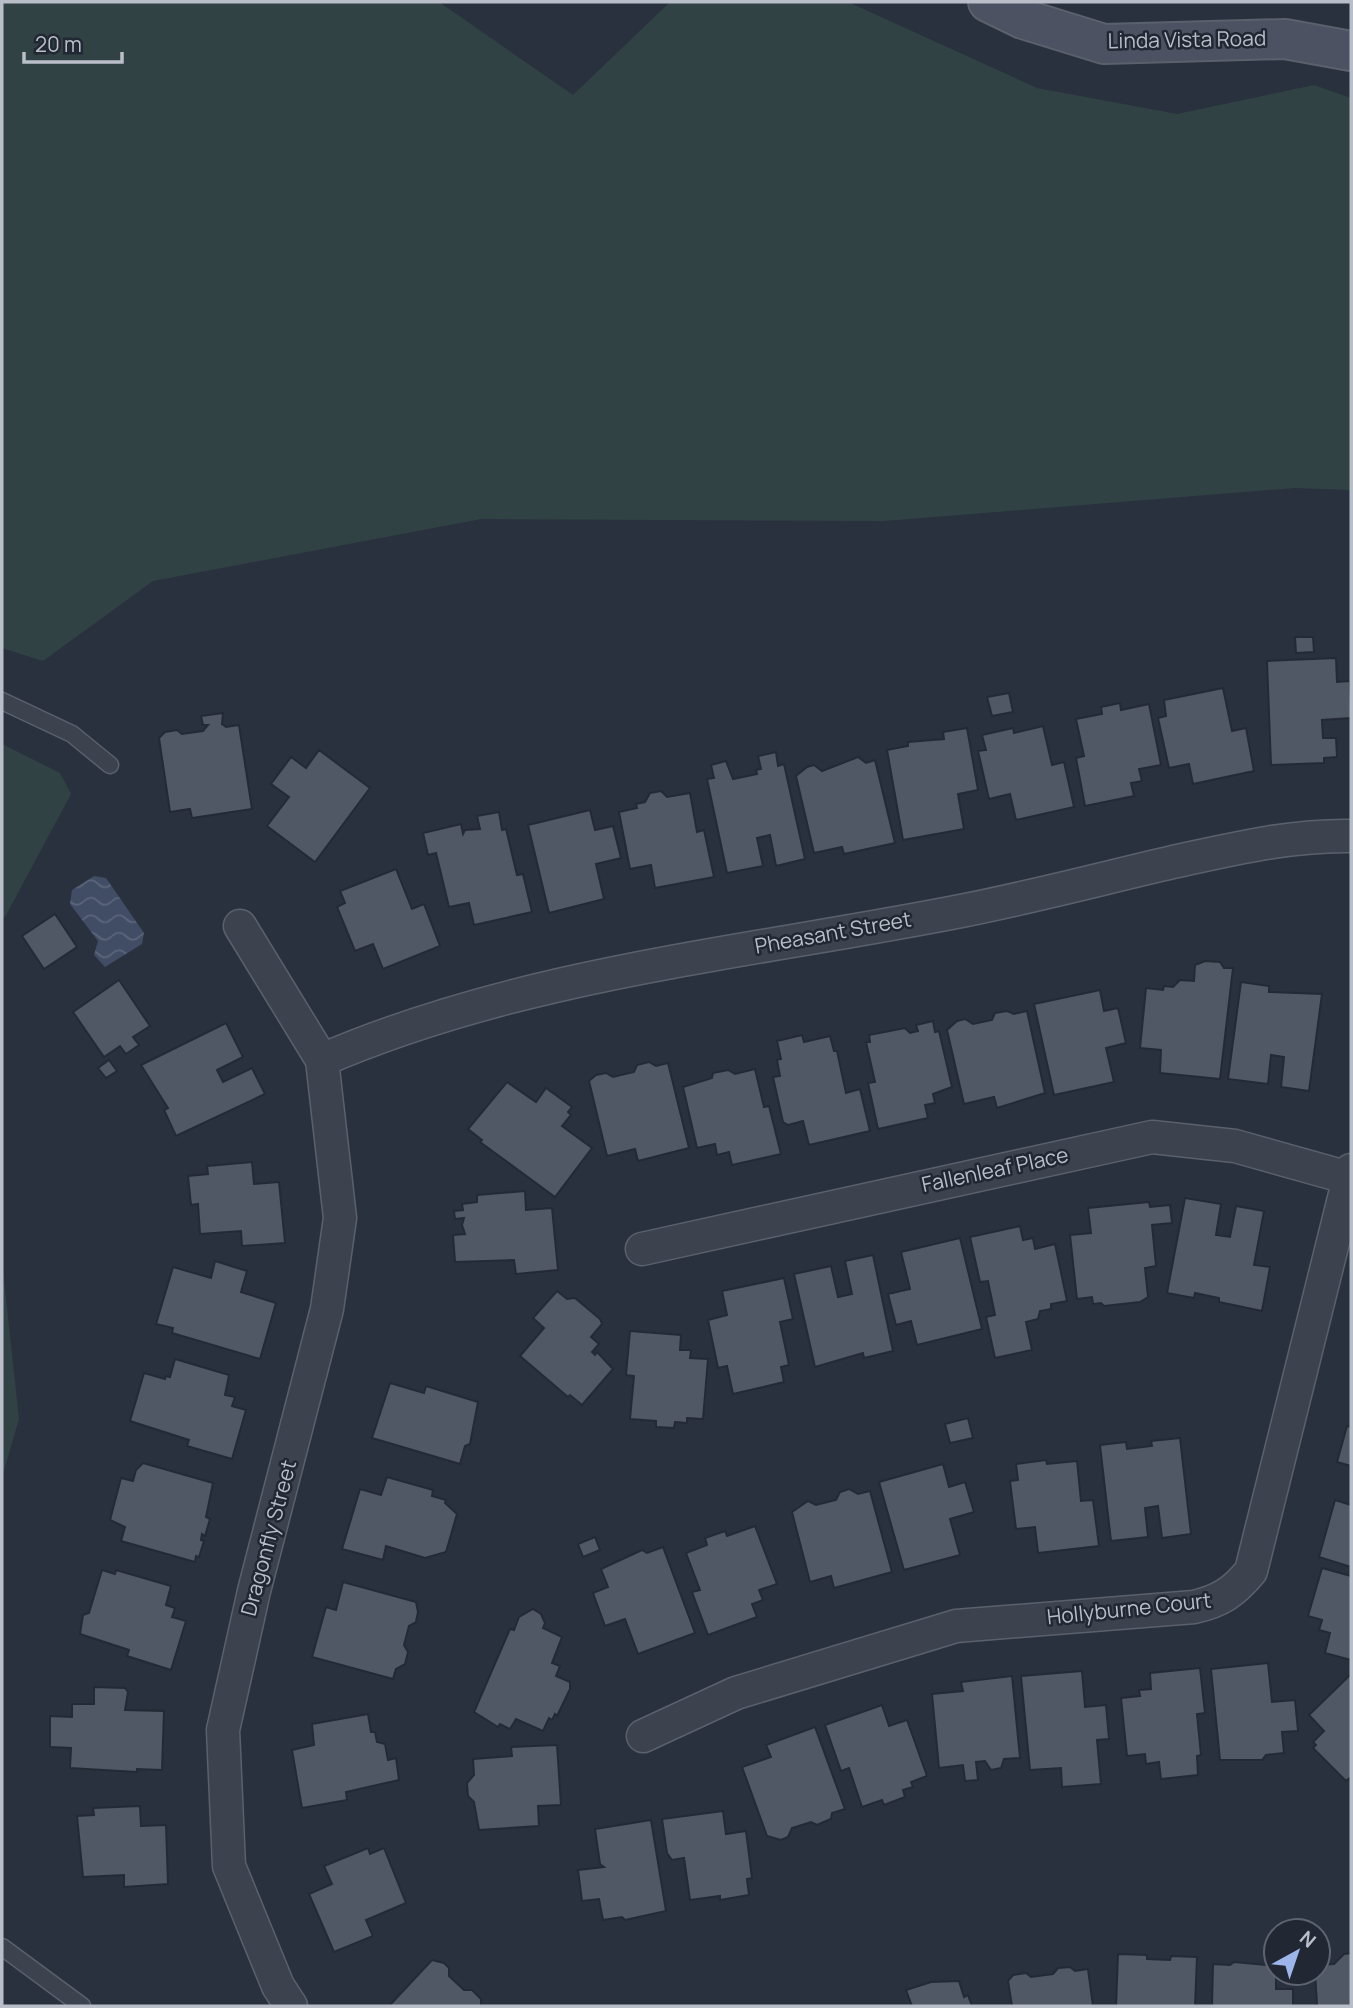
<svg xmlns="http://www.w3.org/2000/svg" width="1353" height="2008" font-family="Manrope,sans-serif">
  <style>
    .green { fill: #314244 }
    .water { fill: url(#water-waves) }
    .building { fill: #505866; stroke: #242a35; stroke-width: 2 }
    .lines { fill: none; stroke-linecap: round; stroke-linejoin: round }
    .lane-casing { stroke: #5b616c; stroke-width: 19 }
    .street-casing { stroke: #5b616c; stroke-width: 35 }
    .secondary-casing { stroke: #5b616c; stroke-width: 42 }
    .lane { stroke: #3d434e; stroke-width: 16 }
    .street { stroke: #3d434e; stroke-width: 32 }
    .secondary { stroke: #4c5261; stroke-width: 38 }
    .labels { text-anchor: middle; stroke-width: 5; stroke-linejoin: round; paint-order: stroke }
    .street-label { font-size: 21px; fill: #b9bec9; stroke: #222833 }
  </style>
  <defs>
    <pattern id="water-waves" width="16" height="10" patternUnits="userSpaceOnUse" patternTransform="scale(1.75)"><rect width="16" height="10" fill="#414d65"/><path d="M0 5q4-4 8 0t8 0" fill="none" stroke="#5a657a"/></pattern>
  </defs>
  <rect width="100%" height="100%" fill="#29313e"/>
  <g class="green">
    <path d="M2 2H439L573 95 670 2H848L1037 88 1177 114 1314 85 1351 98V490L1295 488 884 521 481 519 153 581 43 661 2 648Z"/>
    <path d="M2 744 60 773 71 794 5 917 2 918Z"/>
    <path d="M2 1261 19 1419 2 1477Z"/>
  </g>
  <path class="water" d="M94 876 106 878 144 933 142 944 105 967 94 955 98 941 70 904 72 890Z"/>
  <g class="building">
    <path d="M1295 637H1313L1314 652 1296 653Z"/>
    <path d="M1336 658 1337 682 1350 681 1351 706V718L1322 720 1323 738H1336L1337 757 1324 758V763L1271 765 1267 661Z"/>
    <path d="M1223 688 1232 731 1246 728 1254 771 1193 784 1189 764 1169 768 1158 718 1166 716 1164 700Z"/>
    <path d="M1009 693 1013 712 992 716 987 697Z"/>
    <path d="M1120 703 1121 710 1149 704 1161 765 1139 769 1142 781 1131 783 1134 796 1085 806 1076 758 1084 756 1076 719 1102 714 1101 707Z"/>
    <path d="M223 713 222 724 226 727 239 725 252 809 192 818 190 809 170 812 159 738 165 732 177 730 182 734 203 731 208 725H203L201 716Z"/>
    <path d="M1043 726 1052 765 1064 762 1074 807 1016 820 1010 794 989 799 978 751 986 750 982 735 1013 728 1014 733Z"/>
    <path d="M967 728 978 790 958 794 964 829 903 840 887 750 908 746V742L944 739 943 732Z"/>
    <path d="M319 750 370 788 315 862 267 826 289 797 271 784 291 757 306 768Z"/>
    <path d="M776 752 778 766 784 764 805 859 776 866 770 835 757 838 763 866 727 873 707 779 714 778 711 765 726 761 733 779 757 774 756 770 761 769 758 756Z"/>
    <path d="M858 757 866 763 875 760 895 843 844 854 842 847 814 853 796 776 807 767 814 765 822 771Z"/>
    <path d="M661 791 667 797 690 793 697 832 704 830 714 877 655 888 651 865 630 869 619 812 637 808 636 804 645 802 650 793Z"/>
    <path d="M590 810 595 830 613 826 621 858 596 864 604 899 549 913 528 825Z"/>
    <path d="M499 812 502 830 506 829 517 875 523 874 532 912 474 925 469 903 449 907 436 853 428 855 423 833 461 824 463 834 465 830 480 829 477 816Z"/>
    <path d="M396 869 412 909 424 904 440 946 383 969 373 944 355 951 337 907 345 903 340 891Z"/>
    <path d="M55 914 77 947 44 969 22 936Z"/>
    <path d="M1205 961 1220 962 1224 968H1233L1220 1079 1160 1073 1161 1050 1140 1048 1146 988 1163 990 1164 986 1173 987 1180 980 1194 981 1195 965Z"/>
    <path d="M119 980 150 1026 133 1037 139 1045 126 1054 120 1046 104 1057 73 1012Z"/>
    <path d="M1241 982 1269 986V992L1322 994 1309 1091 1281 1087 1284 1057 1271 1055 1268 1084 1228 1079Z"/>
    <path d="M1100 990 1104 1011 1118 1008 1126 1043 1106 1048 1114 1082 1054 1095 1034 1004Z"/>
    <path d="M1007 1011 1014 1014 1027 1011 1045 1093 997 1108 994 1097 964 1104 947 1030 957 1021 965 1019 973 1024 992 1020 995 1013Z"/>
    <path d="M933 1021 935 1032 939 1031 952 1087 933 1094 935 1103 925 1105 928 1118 878 1129 868 1083 875 1082 866 1042H870L869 1035 905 1028 910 1033 918 1031 916 1025Z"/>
    <path d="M226 1023 243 1057 217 1070 223 1082 252 1068 265 1094 176 1136 164 1110 168 1108 141 1065Z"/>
    <path d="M802 1035 804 1042 830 1036 834 1051H837L846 1093 860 1089 870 1131 809 1145 803 1121 788 1125 783 1122 773 1077 780 1076 777 1060 781 1059 777 1041Z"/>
    <path d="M109 1060 117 1071 106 1078 98 1068Z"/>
    <path d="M649 1062 656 1066 668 1063 689 1148 638 1161 635 1149 607 1156 589 1081 596 1075 606 1073 613 1077 634 1072 637 1065Z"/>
    <path d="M755 1069 764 1107 769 1106 781 1154 732 1165 729 1152 717 1155 715 1144 697 1148 683 1087 712 1078 713 1073 728 1070 735 1074Z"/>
    <path d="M507 1082 536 1102 546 1088 572 1107 568 1112 571 1115 562 1126 592 1148 555 1197 480 1142 482 1140 468 1129Z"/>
    <path d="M252 1162 254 1184 279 1182 285 1243 242 1246 241 1231 200 1234 198 1204 191 1205 188 1176 208 1174 207 1166Z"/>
    <path d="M525 1191 526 1210 552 1208 558 1270 516 1274 514 1260 455 1262 453 1235 465 1234 462 1225 464 1218 455 1219 454 1211 463 1210 462 1204 477 1202V1195Z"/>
    <path d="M1185 1198 1221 1204 1216 1235 1230 1237 1236 1206 1264 1211 1254 1265 1270 1267 1262 1311 1219 1302V1298L1195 1293 1194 1298 1167 1293Z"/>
    <path d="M1149 1202 1150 1207 1170 1205 1172 1223 1152 1225 1156 1266 1145 1268 1148 1297 1140 1302 1104 1306 1101 1303 1093 1304 1092 1297 1077 1299 1070 1235 1091 1233 1088 1208Z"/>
    <path d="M1020 1226 1023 1240 1033 1238 1035 1249 1055 1244 1067 1301 1051 1304V1309L1040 1311 1038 1319 1026 1322 1032 1350 995 1358 986 1317 995 1315 988 1281 980 1282 970 1237Z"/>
    <path d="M960 1238 982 1329 917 1345 911 1321 896 1325 888 1294 910 1289 901 1252Z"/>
    <path d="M873 1255 893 1351 864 1358 863 1353 815 1367 794 1274 831 1266 838 1297 852 1294 845 1261Z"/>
    <path d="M215 1261 247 1271 241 1292 276 1303 260 1359 172 1333 173 1328 156 1324 173 1267 211 1278Z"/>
    <path d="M784 1278 793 1319 780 1322 789 1365 781 1367 784 1382 733 1394 727 1366 718 1368 708 1320 727 1315 722 1291Z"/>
    <path d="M557 1291 567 1299 575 1298 600 1319 602 1324 591 1337 599 1344 592 1352 595 1355 597 1352 613 1369 582 1405 570 1395 568 1397 520 1356 544 1328 533 1318Z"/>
    <path d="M630 1331 681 1335 680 1350H691L690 1358 708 1359 703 1419 687 1418V1423L675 1422 674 1428 656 1427V1421L630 1419 634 1376 626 1375Z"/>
    <path d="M175 1359 229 1375 225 1395 235 1397 232 1406 246 1410 232 1459 187 1446 189 1440 130 1421 144 1373 165 1379 166 1376 170 1377Z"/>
    <path d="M390 1383 424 1393 426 1386 478 1402 470 1444 465 1446 460 1464 372 1438Z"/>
    <path d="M968 1418 973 1438 950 1443 945 1424Z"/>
    <path d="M1347 1426 1351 1427V1466L1337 1462Z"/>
    <path d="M1180 1438 1191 1534 1162 1538 1158 1506 1145 1508 1148 1537 1111 1541 1100 1445 1126 1442 1127 1449 1152 1446 1151 1441Z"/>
    <path d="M1046 1460 1047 1464 1077 1461 1081 1501 1093 1500 1099 1546 1038 1553 1035 1527 1016 1529 1010 1481 1018 1480 1016 1464Z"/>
    <path d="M143 1463 213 1483 206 1517 210 1519 205 1536 202 1534 201 1540 204 1541 199 1557 196 1556 195 1562 121 1541 125 1527 110 1520 121 1478 133 1481 136 1470Z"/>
    <path d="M943 1464 949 1487 965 1482 974 1512 950 1519 960 1555 904 1570 879 1482Z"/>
    <path d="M387 1477 433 1490 432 1496 446 1500 445 1503 457 1514 446 1552 425 1558 386 1546 383 1560 342 1549 360 1489 381 1495Z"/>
    <path d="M849 1489 858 1494 870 1491 892 1572 834 1588 831 1576 810 1582 792 1512 808 1501 816 1505 836 1500 840 1492Z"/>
    <path d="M1335 1500 1351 1505V1567L1319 1557Z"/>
    <path d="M755 1526 777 1584 759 1590 763 1600 752 1604 757 1617 708 1635 692 1592 700 1590 686 1553 707 1545 705 1538 725 1531 727 1536Z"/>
    <path d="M595 1537 600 1550 583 1557 578 1544Z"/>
    <path d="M663 1547 695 1633 638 1654 625 1619 605 1626 593 1593 608 1587 601 1569 642 1550 647 1553Z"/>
    <path d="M1322 1568 1351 1576V1660L1325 1653 1330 1633 1319 1630 1322 1620 1308 1616Z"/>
    <path d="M102 1570 115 1574 116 1570 171 1586 166 1605 175 1608 172 1617 186 1621 171 1670 127 1656 129 1650 80 1634 83 1615 89 1613Z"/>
    <path d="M343 1582 416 1602 418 1612 416 1622 409 1626 404 1645 408 1652 405 1664 396 1669 393 1679 312 1657 326 1607 336 1610Z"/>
    <path d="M533 1609 541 1614 545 1623 543 1628 562 1637 552 1663 560 1666 556 1676 570 1682V1689L557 1716 555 1714 552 1720 549 1718 543 1731 516 1719 510 1729 500 1724 498 1727 474 1712 510 1629 514 1630 519 1617Z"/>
    <path d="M1268 1663 1272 1702 1295 1700 1298 1731 1282 1732 1284 1753 1266 1755 1262 1760H1220L1211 1669Z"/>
    <path d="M1200 1668 1205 1713 1197 1714 1201 1755 1197 1756 1198 1775 1161 1779 1159 1762 1146 1764 1145 1754 1127 1756 1121 1698 1140 1696 1139 1690 1151 1689 1150 1673Z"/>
    <path d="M1082 1671 1085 1707 1106 1705 1109 1739 1097 1740 1101 1784 1062 1787 1061 1768 1030 1770 1021 1676Z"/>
    <path d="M1351 1674V1777L1346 1781 1313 1748 1316 1745 1313 1742 1324 1731 1309 1715Z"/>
    <path d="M1012 1676 1020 1758 1004 1759 1001 1768 991 1770 985 1761 976 1762 978 1780 965 1781 963 1765 939 1768 932 1694 963 1691 961 1682Z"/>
    <path d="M94 1687 125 1688 128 1692 125 1710 164 1711 162 1770 137 1769V1772L70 1768 71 1748 50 1747V1716L72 1717V1704H94Z"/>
    <path d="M882 1705 889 1726 907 1720 927 1776 911 1782 913 1787 903 1790 905 1797 884 1805 882 1800 862 1807 849 1768 841 1771 825 1725Z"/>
    <path d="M368 1714 371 1732H375L377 1742 385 1744 388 1760 396 1758 399 1780 346 1792 347 1800 302 1808 292 1750 314 1745 312 1724Z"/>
    <path d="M815 1727 845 1809 832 1813 831 1819 817 1825 811 1822 792 1828 788 1837 781 1840 767 1836 742 1767 771 1757 766 1745Z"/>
    <path d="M557 1745 561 1805 538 1806 539 1826 479 1830 474 1802 468 1796 467 1783 474 1775 473 1759 512 1756 511 1747Z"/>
    <path d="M140 1806 141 1826 166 1825 168 1884 124 1887V1875L83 1877 77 1816 94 1815 93 1808Z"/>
    <path d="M723 1811 726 1834 746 1831 752 1878 747 1879 749 1895 720 1900V1896L690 1900 684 1858 672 1860 667 1853 662 1819Z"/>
    <path d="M651 1820 666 1911 625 1920 622 1917 603 1920 599 1899 582 1901 578 1870 604 1867 600 1864 595 1829Z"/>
    <path d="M368 1848 370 1854 384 1848 406 1903 366 1920 373 1936 334 1952 309 1894 332 1884 324 1866Z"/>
    <path d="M1351 1953V2006H1312L1317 2004 1315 1973H1318V1965L1334 1964 1344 1954Z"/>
    <path d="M1118 1954 1147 1955V1959L1170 1960 1171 1956 1197 1957 1195 2006H1116Z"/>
    <path d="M432 1960 444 1963 449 1968V1976L464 1990H472L481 1999V2006H389Z"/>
    <path d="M1234 1962 1276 1966V1989H1293V2006H1212L1213 1964 1230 1965Z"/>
    <path d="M1070 1967 1075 1971 1088 1969 1093 2006H1012L1008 1981 1013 1975 1026 1973 1031 1977 1053 1974 1058 1968Z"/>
    <path d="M959 1981 964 1997 968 1995 972 2006H912L906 1990 931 1982Z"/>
  </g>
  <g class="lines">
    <g class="lane-casing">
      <g id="lane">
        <path d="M2 701 72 734 110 765"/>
        <path d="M2 1947 82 2006"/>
      </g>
    </g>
    <g class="street-casing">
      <g id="street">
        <path d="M240 926 322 1060 340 1218 327 1309 254 1591 223 1730 229 1866 278 1986 291 2006"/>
        <path d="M322 1060C526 972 750 953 966 910 1036 896 1104 878 1173 862 1232 849 1290 835 1351 836"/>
        <path d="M642 1249 1152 1137 1235 1146 1349 1178"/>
        <path d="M643 1736 736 1693 956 1626 1194 1607C1220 1601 1234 1592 1251 1571L1351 1170"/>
      </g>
    </g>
    <g class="secondary-casing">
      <path id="secondary" d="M988 2 1023 19 1104 44 1285 39 1351 51"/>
    </g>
    <use href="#lane" class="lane"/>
    <use href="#street" class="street"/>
    <use href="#secondary" class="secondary"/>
  </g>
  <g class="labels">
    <g class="street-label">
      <text transform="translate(1187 40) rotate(-1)" y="7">Linda Vista Road</text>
      <text transform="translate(833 933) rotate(-10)" y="7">Pheasant Street</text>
      <text transform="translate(995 1170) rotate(-12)" y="7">Fallenleaf Place</text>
      <text transform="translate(269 1538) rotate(-75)" y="7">Dragonfly Street</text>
      <text transform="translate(1129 1609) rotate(-6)" y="7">Hollyburne Court</text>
    </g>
  </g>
  <rect width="1353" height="2008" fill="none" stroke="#b9bec9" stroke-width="7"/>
  <g transform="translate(1297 1952) rotate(40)"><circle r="33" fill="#222833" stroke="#5e646f" stroke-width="2"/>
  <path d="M0-5L12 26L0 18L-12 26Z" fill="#9cb5eb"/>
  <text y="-10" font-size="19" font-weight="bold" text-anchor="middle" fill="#b9bec9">N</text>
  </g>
  <path d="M24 52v10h98v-10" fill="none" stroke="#b9bec9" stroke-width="3.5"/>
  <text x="35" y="52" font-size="21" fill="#b9bec9" stroke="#222833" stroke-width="5" paint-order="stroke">20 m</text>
</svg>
